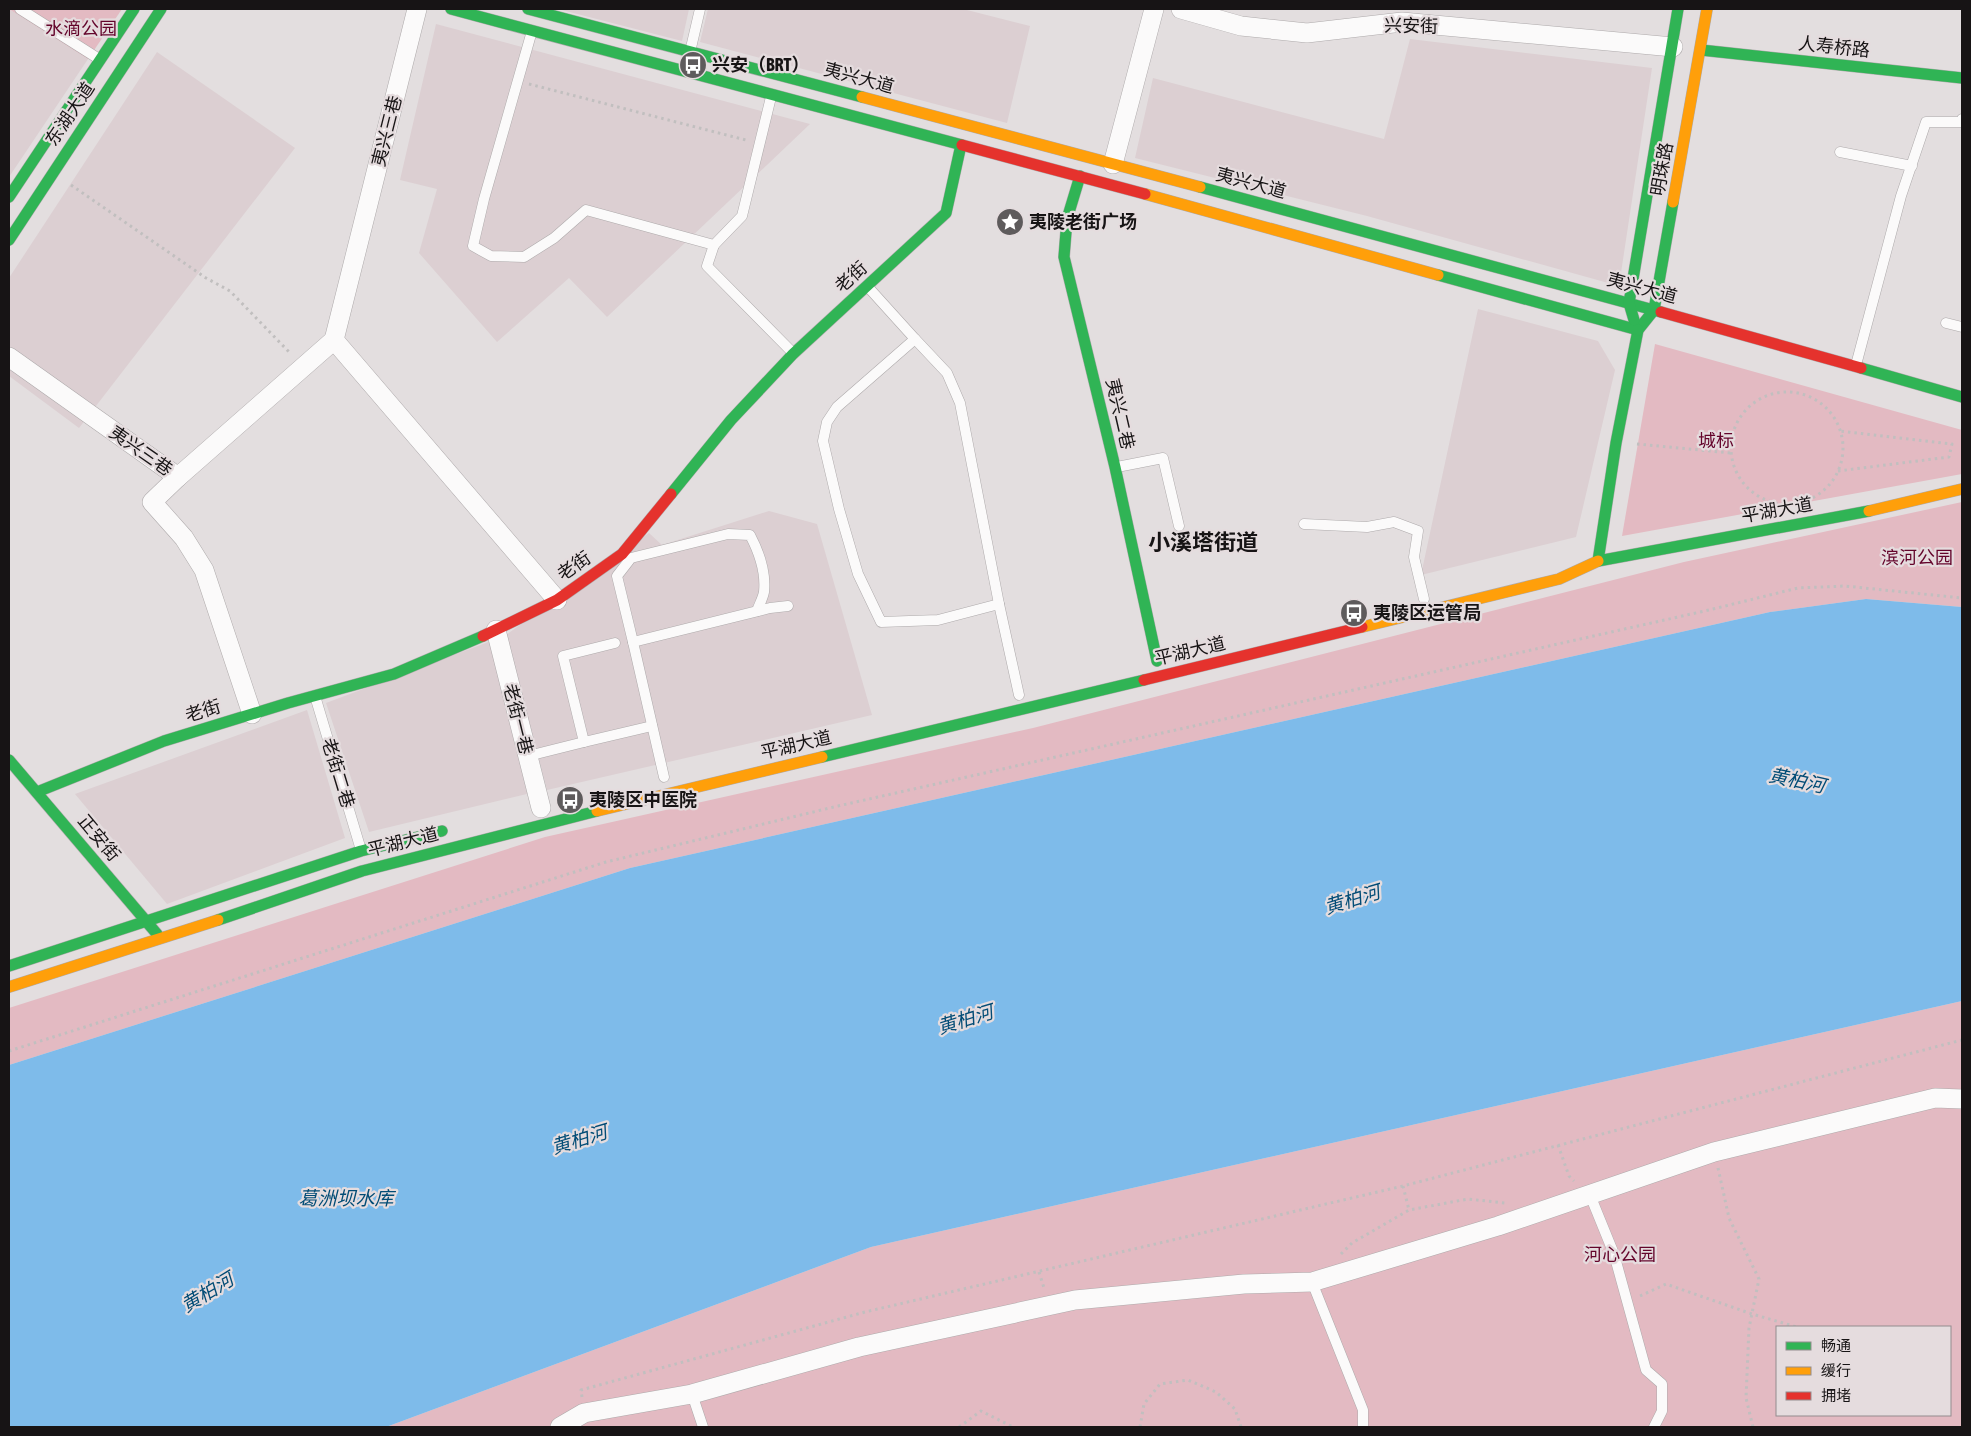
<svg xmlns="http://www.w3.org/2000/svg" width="1971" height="1436" font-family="'Asap Condensed','Noto Sans SC',sans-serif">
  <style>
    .built { fill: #dccfd2 }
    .green { fill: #e3bac2; fill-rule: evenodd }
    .water { fill: #7ebbea }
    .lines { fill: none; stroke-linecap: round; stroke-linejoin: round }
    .lane-casing { stroke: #aeaaab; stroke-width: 11 }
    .street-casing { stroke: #aeaaab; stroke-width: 20 }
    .fast-casing { stroke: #aeaaab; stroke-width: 12 }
    .slow-casing { stroke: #aeaaab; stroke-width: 12 }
    .jam-casing { stroke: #aeaaab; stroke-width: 12 }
    .path { stroke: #c1bfbf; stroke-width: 3; stroke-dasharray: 2.5 4; stroke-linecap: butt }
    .lane { stroke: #fbfafa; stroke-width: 10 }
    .street { stroke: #fbfafa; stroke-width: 19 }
    .fast { stroke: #30b455; stroke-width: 11 }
    .slow { stroke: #ff9f0a; stroke-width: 11 }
    .jam { stroke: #e5322d; stroke-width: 11 }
    .labels { text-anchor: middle; stroke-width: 4.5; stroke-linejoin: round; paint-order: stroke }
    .street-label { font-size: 18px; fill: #171415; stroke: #e5dcde }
    .park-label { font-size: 18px; fill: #64042b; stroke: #e5dcde }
    .poi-label { font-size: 18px; font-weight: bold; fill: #171415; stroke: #e5dcde; text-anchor: start }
    .water-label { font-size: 19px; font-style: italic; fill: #024c76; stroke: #e5dcde }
    .district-label { font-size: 22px; font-weight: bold; fill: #171415; stroke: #e5dcde }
  </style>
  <rect width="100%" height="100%" fill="#e3dedf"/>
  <g class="built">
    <path d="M9 9 88 59 9 177Z"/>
    <path d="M558 9H689L682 41Z"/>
    <path d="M708 9H963L1030 26 1007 123 700 42Z"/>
    <path d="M436 24 810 124 607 317 569 278 497 342 419 253 437 189 400 180Z"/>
    <path d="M1410 39 1652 68 1619 286 1367 216 1135 158 1153 78 1384 139Z"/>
    <path d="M157 52 295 148 79 428 9 376V278Z"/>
    <path d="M1478 309 1598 341 1615 370 1576 537 1421 575Z"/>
    <path d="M769 511 817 524 872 715 547 790 506 635 649 533 662 545Z"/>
    <path d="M491 641 531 793 369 832 326 703Z"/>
    <path d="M307 710 345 838 167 904 75 794Z"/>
  </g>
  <g class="green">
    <path d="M9 9H122L88 59Z"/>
    <path d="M1655 344 1962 430V474L1622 536Z"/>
    <path d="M1962 502V607L1866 599 1770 612 630 868 9 1065V1008L545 837 1033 728 1684 562Z"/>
    <path d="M1962 1001V1427H386L871 1247ZM1777 1327H1950V1415H1777Z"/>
  </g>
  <path class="water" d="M1866 599 1962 607V1001L871 1247 386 1427H9V1065L630 868 1770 612Z"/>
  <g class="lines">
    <g class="lane-casing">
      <g id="lane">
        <path d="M20 9 99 59"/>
        <path d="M532 31 484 199 473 246 491 256 524 257 554 238 586 210 714 245 742 216 771 97"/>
        <path d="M690 52 700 9"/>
        <path d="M1840 152 1912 166"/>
        <path d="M714 245 707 266 793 353"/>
        <path d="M868 287 915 339 837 407 827 422 823 441 839 509 858 574 881 622 938 620 999 604 1019 695"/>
        <path d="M1946 323 1962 327"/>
        <path d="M915 339 947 373 960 403 999 604"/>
        <path d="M1856 365 1901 196 1926 122H1961L1962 119"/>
        <path d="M1117 467 1163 458 1179 526"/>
        <path d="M1304 524 1367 527 1394 522 1418 531 1414 557 1424 599"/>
        <path d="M633 642 617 576 631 558 728 534 750 535C759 552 766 573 764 592 763 598 759 605 757 611"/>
        <path d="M615 643 563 656 584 742 652 726"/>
        <path d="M315 696 361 850"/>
        <path d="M528 756 584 742"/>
        <path d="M664 777 633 642 770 608 788 606"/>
        <path d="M1590 1195 1614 1254 1646 1370 1662 1384V1411L1654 1427"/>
        <path d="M1312 1282 1363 1410V1427"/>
        <path d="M692 1394 703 1427"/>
      </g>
    </g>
    <g class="street-casing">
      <g id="street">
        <path d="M417 9 334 340 557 600"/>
        <path d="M1181 9 1241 26 1307 33 1402 22 1673 47"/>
        <path d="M1113 164 1154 9"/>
        <path d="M9 357 178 477 334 340"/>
        <path d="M178 477 152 502 184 538 204 570 252 714"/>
        <path d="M496 630 541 808"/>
        <path d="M560 1427 584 1413 692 1394 859 1347 1075 1300 1244 1284 1312 1282 1498 1226 1714 1152 1935 1098 1962 1099"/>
      </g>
    </g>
    <g class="fast-casing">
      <g id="fast">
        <path d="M451 9 962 145"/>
        <path d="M528 9 862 97"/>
        <path d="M1701 50 1962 78"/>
        <path d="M1080 176 1067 219 1064 257 1115 467 1157 661"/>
        <path d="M1200 187 1661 312"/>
        <path d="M9 197 134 9"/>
        <path d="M1673 202 1654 310 1638 330 1616 443 1598 561 1869 511"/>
        <path d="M9 240 161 9"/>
        <path d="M1438 275 1638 330"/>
        <path d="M1634 320 1629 303 1678 9"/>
        <path d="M1861 368 1962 397"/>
        <path d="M671 494 731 420 793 354 946 213 961 145"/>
        <path d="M822 757 1144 680"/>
        <path d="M9 760 157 934"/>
        <path d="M37 792 164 741 288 703 394 674 483 636"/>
        <path d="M218 920 362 871 597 811"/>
        <path d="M9 966 361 851 442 831"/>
      </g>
    </g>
    <g class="slow-casing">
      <g id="slow">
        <path d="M862 97 1200 187"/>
        <path d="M1145 194 1438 275"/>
        <path d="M1673 202 1707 9"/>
        <path d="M1869 511 1962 489"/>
        <path d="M1362 627 1559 579 1598 561"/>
        <path d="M597 811 822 757"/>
        <path d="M9 987 218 920"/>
      </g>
    </g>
    <g class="jam-casing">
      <g id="jam">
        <path d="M962 145 1145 194"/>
        <path d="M1661 312 1861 368"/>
        <path d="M483 636 557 600 622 554 671 494"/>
        <path d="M1144 680 1362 627"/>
      </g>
    </g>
    <g class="path">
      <path d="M529 84 746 140"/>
      <path d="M71 185 206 278 230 291 291 354"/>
      <circle cx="1787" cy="448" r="56"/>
      <path d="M1637 444 1731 453"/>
      <path d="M1838 471 1949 457 1952 444 1840 431"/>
      <path d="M9 1051 606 862 838 806 1709 610 1798 588 1845 586 1962 598"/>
      <path d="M1558 1145 1569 1176 1574 1181"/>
      <path d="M1718 1168 1729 1218 1759 1279 1749 1328 1746 1398 1753 1427"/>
      <path d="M1403 1186 1409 1210"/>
      <path d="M1341 1254 1352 1243 1409 1210 1468 1199 1505 1203"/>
      <path d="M1039 1272 1044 1288"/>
      <path d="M1640 1296 1666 1284 1752 1314 1797 1327"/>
      <path d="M582 1397 581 1390 865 1312 1403 1186 1962 1040"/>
      <path d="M959 1427 981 1411 1013 1427"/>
      <path d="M1140 1427 1144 1404 1160 1384 1188 1380 1216 1392 1235 1409 1241 1427"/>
    </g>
    <use href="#lane" class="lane"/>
    <use href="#street" class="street"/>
    <use href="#fast" class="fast"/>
    <use href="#slow" class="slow"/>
    <use href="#jam" class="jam"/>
  </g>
  <defs>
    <g id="bus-disc" transform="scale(1.4375)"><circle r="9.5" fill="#5e5b5c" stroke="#e5dcde"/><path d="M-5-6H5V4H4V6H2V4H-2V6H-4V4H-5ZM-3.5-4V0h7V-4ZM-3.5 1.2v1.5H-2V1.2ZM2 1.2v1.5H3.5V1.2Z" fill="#fff"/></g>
    <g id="sight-disc" transform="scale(1.4375)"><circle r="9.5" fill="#5e5b5c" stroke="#e5dcde"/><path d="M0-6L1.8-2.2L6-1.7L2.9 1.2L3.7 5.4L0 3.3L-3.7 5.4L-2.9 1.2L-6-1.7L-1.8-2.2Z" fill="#fff"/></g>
  </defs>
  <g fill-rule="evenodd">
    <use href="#bus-disc" x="693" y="65"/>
    <use href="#sight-disc" x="1010" y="222"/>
    <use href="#bus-disc" x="1354" y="613"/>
    <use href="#bus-disc" x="570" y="800"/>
  </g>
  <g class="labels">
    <g class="street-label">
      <text transform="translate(1411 26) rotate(1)" y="6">兴安街</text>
      <text transform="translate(1834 47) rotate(6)" y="6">人寿桥路</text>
      <text transform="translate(859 78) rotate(15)" y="6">夷兴大道</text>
      <text transform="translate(70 114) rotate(-56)" y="6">东湖大道</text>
      <text transform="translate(387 131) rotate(-76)" y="6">夷兴三巷</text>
      <text transform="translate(1662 169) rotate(-80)" y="6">明珠路</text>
      <text transform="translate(1251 183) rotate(15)" y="6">夷兴大道</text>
      <text transform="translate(851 277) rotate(-42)" y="6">老街</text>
      <text transform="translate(1642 288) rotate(15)" y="6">夷兴大道</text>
      <text transform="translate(1120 414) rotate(77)" y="6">夷兴二巷</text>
      <text transform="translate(141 451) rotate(35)" y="6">夷兴三巷</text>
      <text transform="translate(1777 510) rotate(-10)" y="6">平湖大道</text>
      <text transform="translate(574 566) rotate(-35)" y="6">老街</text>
      <text transform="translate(1190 651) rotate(-13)" y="6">平湖大道</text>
      <text transform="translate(203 711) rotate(-17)" y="6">老街</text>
      <text transform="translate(518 719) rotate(76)" y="6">老街一巷</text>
      <text transform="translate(796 745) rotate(-13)" y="6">平湖大道</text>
      <text transform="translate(338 773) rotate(73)" y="6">老街二巷</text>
      <text transform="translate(99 838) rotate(50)" y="6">正安街</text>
      <text transform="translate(403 842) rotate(-14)" y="6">平湖大道</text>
    </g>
    <g class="park-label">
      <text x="81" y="35">水滴公园</text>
      <text x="1716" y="447">城标</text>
      <text x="1917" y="564">滨河公园</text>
      <text x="1620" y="1261">河心公园</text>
    </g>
    <g class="poi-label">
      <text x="712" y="71">兴安（BRT）</text>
      <text x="1029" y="228">夷陵老街广场</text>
      <text x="1373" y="619">夷陵区运管局</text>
      <text x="589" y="806">夷陵区中医院</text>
    </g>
    <g class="water-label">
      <text transform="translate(1797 780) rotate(12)" y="7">黄柏河</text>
      <text transform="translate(1352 899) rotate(-17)" y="7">黄柏河</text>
      <text transform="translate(965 1019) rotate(-17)" y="7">黄柏河</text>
      <text transform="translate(579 1139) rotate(-17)" y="7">黄柏河</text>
      <text x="346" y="1205">葛洲坝水库</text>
      <text transform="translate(207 1292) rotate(-31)" y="7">黄柏河</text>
    </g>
    <g class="district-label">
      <text x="1203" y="550">小溪塔街道</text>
    </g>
  </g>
  <rect width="1971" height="1436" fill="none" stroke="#171415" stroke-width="20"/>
  <rect x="1776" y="1326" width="175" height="90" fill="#e5dcde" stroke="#938c8e"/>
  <rect x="1786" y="1342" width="25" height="8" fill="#30b455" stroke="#938c8e"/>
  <text x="1821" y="1351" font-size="15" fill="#171415">畅通</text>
  <rect x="1786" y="1367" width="25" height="8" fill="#ff9f0a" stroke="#938c8e"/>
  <text x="1821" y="1376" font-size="15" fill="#171415">缓行</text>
  <rect x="1786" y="1392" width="25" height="8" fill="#e5322d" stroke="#938c8e"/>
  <text x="1821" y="1401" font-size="15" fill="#171415">拥堵</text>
</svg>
